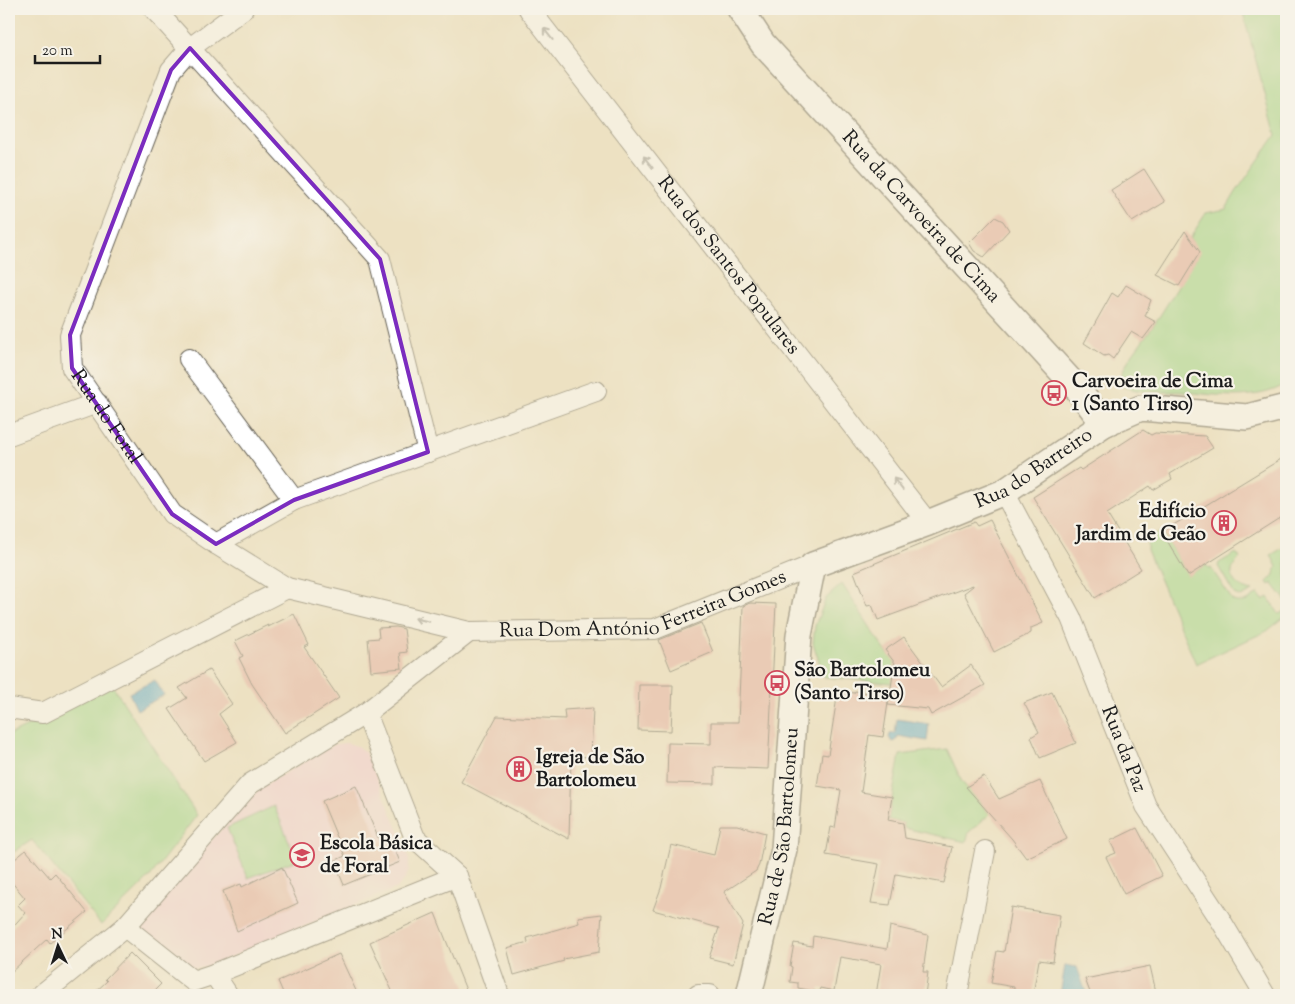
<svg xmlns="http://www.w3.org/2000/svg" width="1295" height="1004" viewBox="0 0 1295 1004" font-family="'Sorts Mill Goudy',serif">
	<rect width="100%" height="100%" fill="#f7f3e8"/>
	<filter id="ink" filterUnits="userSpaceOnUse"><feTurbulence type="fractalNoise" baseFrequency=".02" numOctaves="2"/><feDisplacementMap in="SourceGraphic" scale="10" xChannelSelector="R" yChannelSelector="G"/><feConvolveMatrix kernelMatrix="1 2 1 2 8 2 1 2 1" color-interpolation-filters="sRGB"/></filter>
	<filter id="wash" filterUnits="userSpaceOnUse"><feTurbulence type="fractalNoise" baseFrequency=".0096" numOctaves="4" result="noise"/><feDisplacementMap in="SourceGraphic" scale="20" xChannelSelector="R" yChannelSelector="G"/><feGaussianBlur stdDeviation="1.12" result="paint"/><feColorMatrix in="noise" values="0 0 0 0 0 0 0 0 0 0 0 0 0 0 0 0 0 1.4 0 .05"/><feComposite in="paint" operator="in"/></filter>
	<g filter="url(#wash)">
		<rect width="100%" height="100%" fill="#ede1c2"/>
		<polygon fill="#f5cfd9" points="347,743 357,746 365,752 370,762 407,851 409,860 409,870 405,879 397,888 207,967 194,968 184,965 145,934 139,920 143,913 261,787 335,744"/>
		<g fill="#9ed98d" stroke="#5d7a54">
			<path d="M1242,9H1286V384C1257,402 1217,395 1184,392C1174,391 1164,393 1153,392C1141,392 1128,388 1116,385L1129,359L1156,322L1199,253L1190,238L1206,213L1226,209L1236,192L1276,135Z"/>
			<path d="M1162,532L1188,575L1206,565L1209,569L1211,568L1233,601C1244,605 1250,600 1258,593L1263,600L1268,597L1279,614L1286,610V616L1267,631L1196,664L1147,550V544L1152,535Z"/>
			<polygon points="1286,546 1286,601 1272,583 1269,585 1267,582 1273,576 1277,567 1271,555"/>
			<path d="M1236,553L1240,558C1224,574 1233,587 1253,591L1241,597L1234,594L1218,566L1219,563Z"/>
			<polygon points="842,584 885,650 913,685 824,677 813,643 815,626 826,598"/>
			<polygon points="112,685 197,815 149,878 101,925 32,840 9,855 9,735"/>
			<polygon points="947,749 962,782 990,814 969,832 966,842 904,828 903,823 888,820 900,755"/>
			<polygon points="274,806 297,860 248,878 227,828"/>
		</g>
		<g fill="#50a5cc" stroke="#366074">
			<polygon points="155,680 164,695 137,710 129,693"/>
			<polygon points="897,719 929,724 927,741 898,736 896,741 893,742 889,738 890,734 895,733"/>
			<polygon points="1065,965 1077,967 1087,995 1060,995"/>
		</g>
		<g id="blocks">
			<g fill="#e7b0a5">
				<polygon points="1144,169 1165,202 1132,222 1111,190"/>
				<polygon points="995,217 1003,221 1009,230 984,257 974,251 969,243"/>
				<polygon points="1185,231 1200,252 1179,286 1157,275"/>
				<polygon points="1126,285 1151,300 1145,316 1156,322 1143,339 1131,332 1113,359 1108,355 1104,356 1084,343 1112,293 1118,297"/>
				<polygon points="1143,430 1151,435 1155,433 1205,436 1213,448 1170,474 1172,479 1153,490 1150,486 1107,514 1141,569 1095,598 1033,497 1079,468 1081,470"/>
				<polygon points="1286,456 1286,514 1188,576 1162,532"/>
				<polygon points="990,520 1043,623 1031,628 1031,633 994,652 964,593 973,586 973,585 878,620 872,605 867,606 854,572 974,522 977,526"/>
				<polygon points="750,603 776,604 768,769 715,767 715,784 667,783 668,743 711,744 711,722 738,722 743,606"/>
				<polygon points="294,614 309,645 304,647 339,698 285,733 252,684 239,658 243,656 235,641 268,625 268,627"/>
				<polygon points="701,623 713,652 671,670 659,640"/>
				<polygon points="396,627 404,629 407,652 400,653 402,668 371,671 368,639 379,638 378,628"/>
				<polygon points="904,637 941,687 971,665 985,685 931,715 928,709 888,705 895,663 885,650"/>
				<polygon points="209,670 232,704 219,714 237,742 204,761 169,709 187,698 179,688"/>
				<polygon points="639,685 673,685 671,731 638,730"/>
				<polygon points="838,691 854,693 855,691 889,696 883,737 869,735 861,792 892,797 888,820 903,823 905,838 952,847 944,883 896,874 890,905 871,903 879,864 826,855 831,827 835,828 841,790 817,786 822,754 828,755"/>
				<polygon points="1052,692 1076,743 1040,758 1031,737 1039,732 1024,703"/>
				<polygon points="593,708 591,757 571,756 569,839 461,782 497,716 565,719 564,710"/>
				<polygon points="984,776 999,799 1040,781 1067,839 1026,858 1012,839 966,787"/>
				<polygon points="356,786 380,842 390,838 400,862 344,885 334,861 345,856 322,801"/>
				<polygon points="720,825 737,825 765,833 759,865 756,871 724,892 743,924 733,964 709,958 719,928 653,910 661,888 671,845 714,855"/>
				<polygon points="1137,828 1162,876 1124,894 1106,857 1116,853 1110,841"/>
				<polygon points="26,850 50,878 55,873 87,912 50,943 47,939 9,974 9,931 25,913 18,905 25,898 9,879 9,864"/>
				<polygon points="282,867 298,903 237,931 223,891 241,884 242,887"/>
				<polygon points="1011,907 1060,915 1053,962 1039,960 1033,994 1014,991 1014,987 991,983 997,951 1004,952"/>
				<polygon points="435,913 468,995 394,995 370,942"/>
				<polygon points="602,914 599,952 563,959 564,961 514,975 507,948 528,942 527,938 579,923 578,917"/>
				<polygon points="890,926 928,935 923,972 928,972 925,995 876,995 881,964 840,957 834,991 820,988 819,992 798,988 798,983 790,982 792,967 790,966 794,943 812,946 813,936 887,949"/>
				<polygon points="130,953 161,984 150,995 92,995 107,981 105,979"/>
				<polygon points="339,954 358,995 284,995 278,981"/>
				<polygon points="1150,966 1156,992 1141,995 1091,995 1085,979"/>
			</g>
		</g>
	</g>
	<g filter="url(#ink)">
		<use href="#blocks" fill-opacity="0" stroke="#656156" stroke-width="1"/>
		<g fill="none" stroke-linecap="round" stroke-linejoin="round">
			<defs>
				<g id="minor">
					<polyline points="154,9 380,259 428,452"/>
					<path id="s1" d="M243,9L190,48L171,70L70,335L72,368L172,514L216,544L287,588L469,632L655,629L813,565"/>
					<path id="s2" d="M529,9L928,523"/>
					<polyline points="189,359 294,500"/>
					<polyline points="9,435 97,403"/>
					<path id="s3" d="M1004,492L1071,618L1146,806L1220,919L1265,995"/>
					<polyline points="216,544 294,500 596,391"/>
					<polyline points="9,708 43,713 287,588"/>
					<polyline points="366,713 415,838 457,876 499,995"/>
					<polyline points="125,927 193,981 214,974 228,995"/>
					<polyline points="214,974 457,876"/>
					<polyline points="41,995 125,927 250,784 366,713 469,632"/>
					<polyline points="698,995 710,995"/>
					<polyline points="957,995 985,851"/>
				</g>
				<g id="tertiary">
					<path id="s4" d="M740,9L763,44L1076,387L1104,424"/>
					<path id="s5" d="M749,995L784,849L799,635L813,565L928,523L1004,492L1104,424L1141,408L1247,417L1286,407"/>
				</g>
			</defs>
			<use href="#minor" stroke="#656156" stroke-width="22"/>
			<use href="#tertiary" stroke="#656156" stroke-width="28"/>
			<use href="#minor" stroke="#fff" stroke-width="20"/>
			<use href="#tertiary" stroke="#fff" stroke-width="25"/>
		</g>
		<defs><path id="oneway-shaft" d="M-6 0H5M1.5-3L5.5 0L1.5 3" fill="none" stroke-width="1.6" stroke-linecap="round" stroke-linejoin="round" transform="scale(1.25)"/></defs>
		<g stroke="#999">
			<use href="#oneway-shaft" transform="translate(548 34) rotate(-128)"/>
			<use href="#oneway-shaft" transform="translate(648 162) rotate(-128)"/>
			<use href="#oneway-shaft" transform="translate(898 484) rotate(-128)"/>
			<use href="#oneway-shaft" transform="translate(422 620) rotate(-166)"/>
		</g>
	</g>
	<path d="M0 0H1295V1004H0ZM190,48L380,259L428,452L294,500L216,544L172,514L72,368L70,335L171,70Z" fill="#ede1c2" fill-opacity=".55" fill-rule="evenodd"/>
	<path fill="none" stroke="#7b2cbf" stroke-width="4" stroke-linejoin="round" d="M190,48L380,259L428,452L294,500L216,544L172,514L72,368L70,335L171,70Z"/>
	<defs>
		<symbol id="bus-ring" viewBox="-11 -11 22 22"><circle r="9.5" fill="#f7f3e8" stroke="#d1495b" stroke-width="1.5"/><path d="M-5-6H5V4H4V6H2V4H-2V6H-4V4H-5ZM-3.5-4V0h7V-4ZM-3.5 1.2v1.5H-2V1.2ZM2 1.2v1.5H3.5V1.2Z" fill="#d1495b"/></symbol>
		<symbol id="building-ring" viewBox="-11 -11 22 22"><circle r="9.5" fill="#f7f3e8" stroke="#d1495b" stroke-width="1.5"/><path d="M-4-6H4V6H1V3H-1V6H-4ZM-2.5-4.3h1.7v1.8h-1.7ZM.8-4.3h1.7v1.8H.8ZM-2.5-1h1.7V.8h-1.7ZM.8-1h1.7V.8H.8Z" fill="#d1495b"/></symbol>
		<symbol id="school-ring" viewBox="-11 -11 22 22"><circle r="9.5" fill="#f7f3e8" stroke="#d1495b" stroke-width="1.5"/><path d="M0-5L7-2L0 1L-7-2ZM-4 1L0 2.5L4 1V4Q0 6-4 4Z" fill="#d1495b"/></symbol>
	</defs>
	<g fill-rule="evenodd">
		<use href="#bus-ring" x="1040" y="379" width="28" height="28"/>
		<use href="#building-ring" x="1210" y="509" width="28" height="28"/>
		<use href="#bus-ring" x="763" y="669" width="28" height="28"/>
		<use href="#building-ring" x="505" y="755" width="28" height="28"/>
		<use href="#school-ring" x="288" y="841" width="28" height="28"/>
	</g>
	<g text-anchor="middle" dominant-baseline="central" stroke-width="4.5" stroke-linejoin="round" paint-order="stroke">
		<g font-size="20" fill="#1c1c1c" stroke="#f7f3e8">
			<text stroke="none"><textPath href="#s4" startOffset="276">Rua da Carvoeira de Cima</textPath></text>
			<text stroke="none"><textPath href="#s2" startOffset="325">Rua dos Santos Populares</textPath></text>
			<text stroke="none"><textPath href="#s1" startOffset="471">Rua do Foral</textPath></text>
			<text stroke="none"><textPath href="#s5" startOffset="678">Rua do Barreiro</textPath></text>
			<text stroke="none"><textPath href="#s1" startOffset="1091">Rua Dom António Ferreira Gomes</textPath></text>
			<text stroke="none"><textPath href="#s3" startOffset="284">Rua da Paz</textPath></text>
			<text stroke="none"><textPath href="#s5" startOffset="172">Rua de São Bartolomeu</textPath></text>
		</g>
		<g font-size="20" font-weight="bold" fill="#1c1c1c" stroke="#f7f3e8" text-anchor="start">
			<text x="1072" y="382">Carvoeira de Cima<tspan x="1072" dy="23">1 (Santo Tirso)</tspan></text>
			<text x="1206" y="512" text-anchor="end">Edifício<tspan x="1206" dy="23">Jardim de Geão</tspan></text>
			<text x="794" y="671">São Bartolomeu<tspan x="794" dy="23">(Santo Tirso)</tspan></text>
			<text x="536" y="758">Igreja de São<tspan x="536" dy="23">Bartolomeu</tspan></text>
			<text x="320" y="844">Escola Básica<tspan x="320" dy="23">de Foral</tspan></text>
		</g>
	</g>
	<rect width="1295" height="1004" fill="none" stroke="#f7f3e8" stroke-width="30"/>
	<g transform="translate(58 946) rotate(356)" stroke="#f7f3e8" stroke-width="4" paint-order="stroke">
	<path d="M0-4L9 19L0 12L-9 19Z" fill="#1c1c1c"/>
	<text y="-8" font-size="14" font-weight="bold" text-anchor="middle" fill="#1c1c1c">N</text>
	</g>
	<path d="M35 55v8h65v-8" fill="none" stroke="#1c1c1c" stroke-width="2.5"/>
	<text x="42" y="55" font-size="15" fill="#1c1c1c" stroke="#f7f3e8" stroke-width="4" paint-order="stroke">20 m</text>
</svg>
